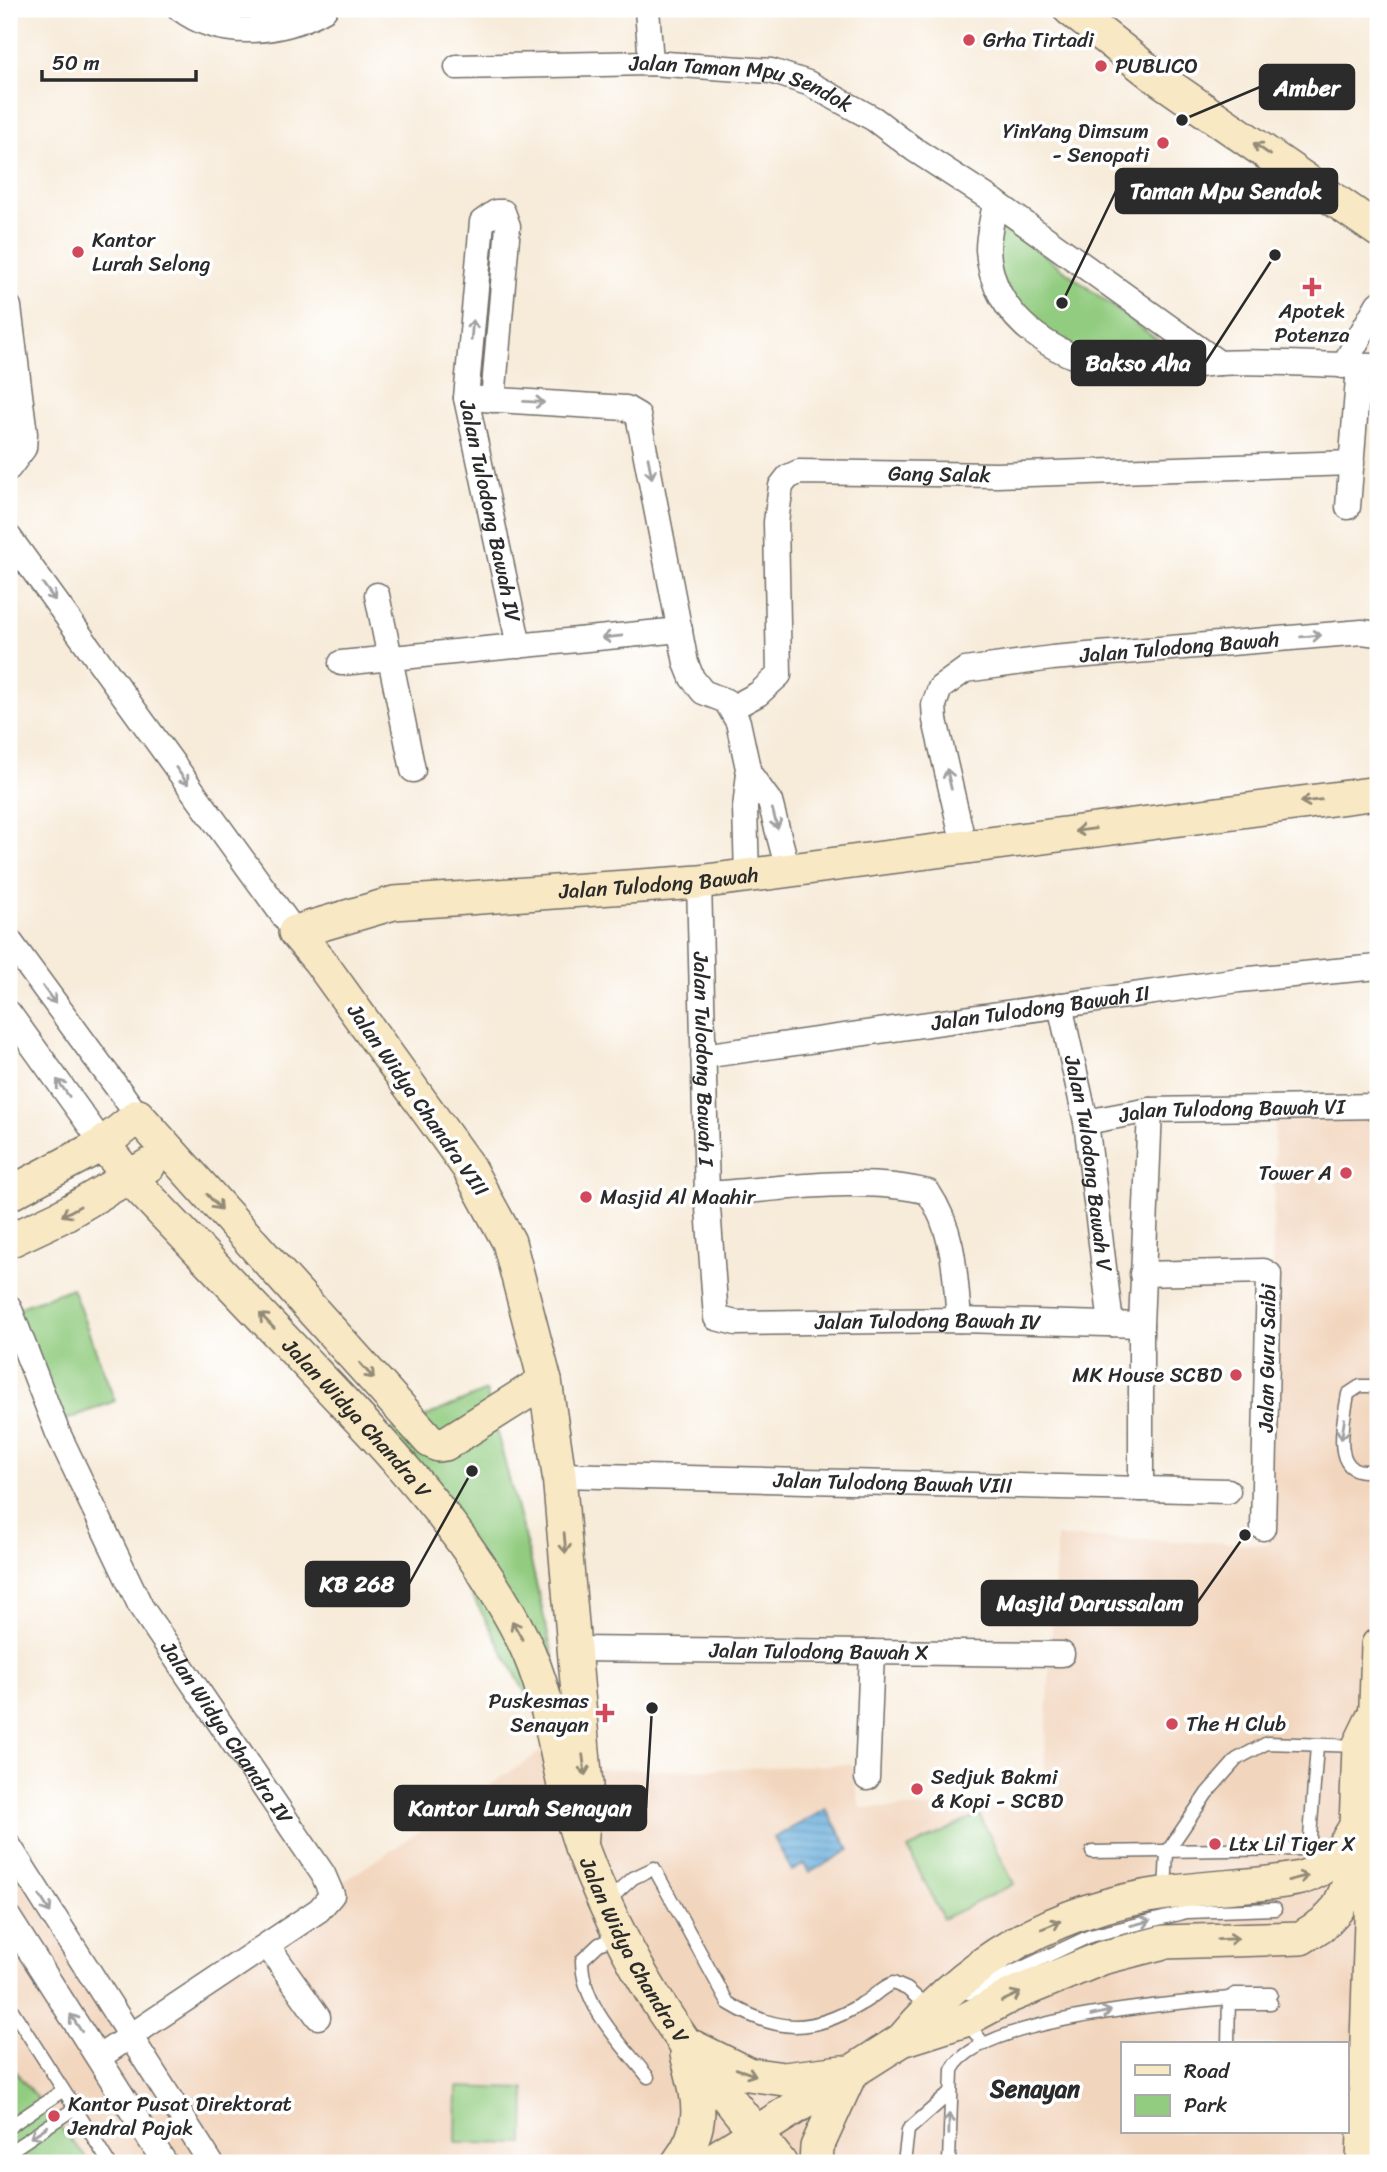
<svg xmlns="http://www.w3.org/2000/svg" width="1387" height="2172" viewBox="0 0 1387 2172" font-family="Sriracha,sans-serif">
	<defs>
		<pattern id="water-rules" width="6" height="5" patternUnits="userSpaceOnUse" patternTransform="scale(1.75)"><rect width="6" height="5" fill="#63abda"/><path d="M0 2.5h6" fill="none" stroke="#528bb1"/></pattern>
	</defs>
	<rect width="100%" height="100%" fill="#fff"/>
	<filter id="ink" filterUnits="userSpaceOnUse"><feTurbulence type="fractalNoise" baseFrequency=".0143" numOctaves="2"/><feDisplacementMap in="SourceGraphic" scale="14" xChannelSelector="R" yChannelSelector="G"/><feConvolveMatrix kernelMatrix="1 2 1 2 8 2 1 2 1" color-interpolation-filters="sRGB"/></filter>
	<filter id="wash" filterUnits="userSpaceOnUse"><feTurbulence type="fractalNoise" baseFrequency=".00686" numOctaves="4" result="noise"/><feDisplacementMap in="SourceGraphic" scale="28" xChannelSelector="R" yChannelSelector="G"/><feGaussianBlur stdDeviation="1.57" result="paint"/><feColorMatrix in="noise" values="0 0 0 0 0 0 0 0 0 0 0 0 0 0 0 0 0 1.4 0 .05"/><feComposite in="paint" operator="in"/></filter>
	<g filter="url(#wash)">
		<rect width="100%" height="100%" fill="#f7ebd9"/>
		<path fill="#f2d5bd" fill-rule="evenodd" d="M1378,1110V2163H9V1863L120,2028L568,1734L597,1769L689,1770L852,1764L860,1808L1042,1807L1057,1537L1268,1544L1275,1117ZM1123,2044H1347V2132H1123Z"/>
		<g fill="#92cc80" stroke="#5e7c56" stroke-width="2">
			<polygon points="999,221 1184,360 1128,364 1058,344 1031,327 1002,279 992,246"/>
			<polygon points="72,1288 115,1401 58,1423 15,1309"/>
			<polygon points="486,1391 531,1562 589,1809 384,1434"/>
			<polygon points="979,1814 1014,1884 943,1919 908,1849"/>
			<polygon points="9,2064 90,2163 9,2163"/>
			<polygon points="457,2087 525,2089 524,2144 456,2143"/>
		</g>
		<polygon fill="url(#water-rules)" stroke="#476b82" stroke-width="2" points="826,1809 850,1850 809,1873 804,1864 792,1871 774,1838"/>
	</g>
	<g filter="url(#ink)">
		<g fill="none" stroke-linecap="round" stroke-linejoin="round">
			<defs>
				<g id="lane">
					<path d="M1378,1386H1360L1348,1394C1344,1420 1327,1483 1378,1469"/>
					<polyline points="1375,1798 1378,1795"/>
					<polyline points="1092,1852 1299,1849 1307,1844 1310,1837 1317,1746"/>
					<polyline points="1165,1892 1167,1852 1207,1793 1237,1759 1267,1743 1359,1746"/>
					<path d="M606,1903L633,1878L654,1868L728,2003C777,2033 812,2034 861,2004C873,1998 880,1988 893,1983L907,1989L930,2009"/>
					<path d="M621,1935L599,1944L582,1960C582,2006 621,2043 648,2077"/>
					<polyline points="968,1993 1090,1936 1187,1912 1275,1909"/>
					<polyline points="1229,1998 1235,2003 1271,2003"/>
					<polyline points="9,2005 75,2108 9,2152"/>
					<polyline points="966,2022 984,2044"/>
					<polyline points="1228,2044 1229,1998"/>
					<polyline points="75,2108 109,2163"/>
					<polyline points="9,2127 62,2091"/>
					<polyline points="904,2163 908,2130 950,2093"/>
					<path d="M949,2163L952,2070C977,2019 1173,2003 1229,1998L1235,1994H1271"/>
				</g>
				<g id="street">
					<path d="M180,9C221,40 282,34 325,9"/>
					<polyline points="647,9 651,63"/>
					<path id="s1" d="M457,67L651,63L771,71L808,83L874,119L915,150L995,202L1219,363"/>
					<path d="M995,202C993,217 988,234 988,249C991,322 1064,364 1129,370C1160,372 1188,365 1219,363C1271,360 1326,366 1378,366"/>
					<polyline points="9,307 25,434 24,448 9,468"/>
					<polyline points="1343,366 1378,304"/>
					<polyline points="466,398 626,408 638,415 686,663 692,678 703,692 726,701 738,722 749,773 745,808 747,876"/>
					<path id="s2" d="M493,400L508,226L503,212H496L482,222L466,398L519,646"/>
					<polyline points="1348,507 1359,366"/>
					<polyline points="9,537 295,932"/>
					<polyline points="377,595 413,770"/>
					<polyline points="341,663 680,630"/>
					<path id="s3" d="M732,708L758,694L779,675L776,522L781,486L788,477L799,472L997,475L1352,463"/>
					<polyline points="749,773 770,802 788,870"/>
					<path id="s4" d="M964,845L935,720L934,705L940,688L965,670L1052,658L1362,632L1378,634"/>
					<path id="s5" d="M699,882L707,1194L716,1318L736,1323L959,1320L1141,1325"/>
					<polyline points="9,940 138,1116"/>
					<path id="s6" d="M1060,1005L1086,1122L1111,1324"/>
					<polyline points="9,1013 103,1144"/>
					<path id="s7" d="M703,1056L1239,980L1378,967"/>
					<path id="s8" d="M1086,1122L1150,1110L1378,1106"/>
					<path d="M707,1194C777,1190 861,1175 928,1192C955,1232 955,1274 959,1320"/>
					<polyline points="1142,1274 1264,1271 1269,1274 1263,1528"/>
					<path id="s9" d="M9,1307L57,1431L141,1607L323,1874L332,1895L319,1910L99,2057"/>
					<path id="s10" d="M559,1475L1228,1491"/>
					<polyline points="1141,1489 1141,1325 1150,1110"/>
					<path id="s11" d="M574,1649L1062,1654"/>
					<polyline points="867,1778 872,1652"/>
					<polyline points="9,1846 211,2163"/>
					<polyline points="9,1918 165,2163"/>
					<polyline points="267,1945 318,2017"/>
				</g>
				<g id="secondary">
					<polyline points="1070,9 1155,76 1378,230"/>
					<path id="s12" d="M103,1144L130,1178C191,1242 252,1306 313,1370C392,1453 472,1537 523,1640C556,1707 556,1780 582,1848C607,1914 642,1983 683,2040C714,2082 748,2122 780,2163"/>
					<polyline points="9,1194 103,1144 138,1116 430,1441 438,1445 445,1444 545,1381"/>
					<polyline points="9,1241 60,1217 149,1165"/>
					<polyline points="1375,1734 1378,1645"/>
					<path id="s13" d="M581,1847L586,1785L559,1475L545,1381L509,1242L468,1167L319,960L295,932L394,903L699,882L1378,793"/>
					<path d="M902,2040C971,1957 1060,1907 1168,1893C1212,1886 1257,1887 1301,1878C1328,1869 1339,1855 1353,1831"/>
					<polyline points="693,2047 748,2074 784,2079 842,2072"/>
					<path d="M678,2163C708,2124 698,2097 687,2054"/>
					<polyline points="708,2163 902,2040 965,2020 1010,1996 1102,1958 1164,1942 1301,1938 1323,1924 1338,1908 1348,1886 1356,1827 1359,1746 1375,1713"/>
					<polyline points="816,2163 817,2147 851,2072"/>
					<polyline points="1363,2163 1374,1830"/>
				</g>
			</defs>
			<use href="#lane" stroke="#726e68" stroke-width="15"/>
			<use href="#street" stroke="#726e68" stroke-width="27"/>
			<use href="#secondary" stroke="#726e68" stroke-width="36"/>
			<use href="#lane" stroke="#fff" stroke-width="12"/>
			<use href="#street" stroke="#fff" stroke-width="24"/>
			<use href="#secondary" stroke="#f8e8c3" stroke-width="33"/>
		</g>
		<defs><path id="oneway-shaft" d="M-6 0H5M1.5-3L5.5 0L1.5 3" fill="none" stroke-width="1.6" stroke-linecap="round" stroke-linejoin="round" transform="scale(1.75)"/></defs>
		<g stroke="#928a77">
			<use href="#oneway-shaft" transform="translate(1262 149) rotate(-145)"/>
			<use href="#oneway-shaft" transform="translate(1311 801) rotate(173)"/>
			<use href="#oneway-shaft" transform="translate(1085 830) rotate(173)"/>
			<use href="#oneway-shaft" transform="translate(214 1202) rotate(48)"/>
			<use href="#oneway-shaft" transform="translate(71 1211) rotate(151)"/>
			<use href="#oneway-shaft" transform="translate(267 1321) rotate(-134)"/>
			<use href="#oneway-shaft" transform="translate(367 1371) rotate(48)"/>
			<use href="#oneway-shaft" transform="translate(565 1543) rotate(85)"/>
			<use href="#oneway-shaft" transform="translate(517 1630) rotate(-119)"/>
			<use href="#oneway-shaft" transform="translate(584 1765) rotate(83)"/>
			<use href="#oneway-shaft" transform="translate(1298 1878) rotate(-14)"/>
			<use href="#oneway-shaft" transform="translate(1051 1925) rotate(-22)"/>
			<use href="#oneway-shaft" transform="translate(1228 1939) rotate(-3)"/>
			<use href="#oneway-shaft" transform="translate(1011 1997) rotate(-25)"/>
			<use href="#oneway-shaft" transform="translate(746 2072) rotate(19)"/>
		</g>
		<g stroke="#a0a0a0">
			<use href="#oneway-shaft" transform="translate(472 330) rotate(-85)"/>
			<use href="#oneway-shaft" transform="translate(534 402) rotate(3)"/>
			<use href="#oneway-shaft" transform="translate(650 468) rotate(79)"/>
			<use href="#oneway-shaft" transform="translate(49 592) rotate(54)"/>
			<use href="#oneway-shaft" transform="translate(1311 636) rotate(-5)"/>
			<use href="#oneway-shaft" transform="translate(612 637) rotate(174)"/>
			<use href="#oneway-shaft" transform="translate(182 776) rotate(54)"/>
			<use href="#oneway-shaft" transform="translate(949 779) rotate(-103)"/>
			<use href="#oneway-shaft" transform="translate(775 819) rotate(75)"/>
			<use href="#oneway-shaft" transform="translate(49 995) rotate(54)"/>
			<use href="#oneway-shaft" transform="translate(63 1088) rotate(-126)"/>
			<use href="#oneway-shaft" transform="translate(1343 1429) rotate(99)"/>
			<use href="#oneway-shaft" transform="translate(45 1904) rotate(58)"/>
			<use href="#oneway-shaft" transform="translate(1141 1923) rotate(-14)"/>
			<use href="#oneway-shaft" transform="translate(1101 2013) rotate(-13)"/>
			<use href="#oneway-shaft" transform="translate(76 2023) rotate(-123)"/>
			<use href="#oneway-shaft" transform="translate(949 2124) rotate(-89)"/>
			<use href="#oneway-shaft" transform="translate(39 2132) rotate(147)"/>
		</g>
	</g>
	<g fill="#d1495b" stroke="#fff" stroke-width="2.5">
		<circle cx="969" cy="40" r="7"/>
		<circle cx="1101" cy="66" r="7"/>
		<circle cx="1163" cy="143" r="7"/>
		<circle cx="78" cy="252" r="7"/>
		<path d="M1308.5 276.5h7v7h7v7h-7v7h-7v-7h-7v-7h7z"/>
		<circle cx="1346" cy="1173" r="7"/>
		<circle cx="586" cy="1197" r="7"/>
		<circle cx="1236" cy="1375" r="7"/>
		<path d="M601.5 1702.5h7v7h7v7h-7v7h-7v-7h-7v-7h7z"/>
		<circle cx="1172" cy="1724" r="7"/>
		<circle cx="917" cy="1789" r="7"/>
		<circle cx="1215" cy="1844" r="7"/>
		<circle cx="54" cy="2116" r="7"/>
	</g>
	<g text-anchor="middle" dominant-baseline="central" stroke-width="7" stroke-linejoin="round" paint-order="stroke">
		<g font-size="21" fill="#2b2b2b" stroke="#fff" text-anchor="start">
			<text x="983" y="40">Grha Tirtadi</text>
			<text x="1115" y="66">PUBLICO</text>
			<text x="1149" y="131" text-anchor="end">YinYang Dimsum<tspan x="1149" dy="24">- Senopati</tspan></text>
			<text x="92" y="240">Kantor<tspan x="92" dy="24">Lurah Selong</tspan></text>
			<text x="1312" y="311" text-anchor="middle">Apotek<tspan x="1312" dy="24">Potenza</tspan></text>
			<text x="1332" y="1173" text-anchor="end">Tower A</text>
			<text x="600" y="1197">Masjid Al Maahir</text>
			<text x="1222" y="1375" text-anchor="end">MK House SCBD</text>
			<text x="589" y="1701" text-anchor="end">Puskesmas<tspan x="589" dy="24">Senayan</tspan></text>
			<text x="1186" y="1724">The H Club</text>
			<text x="931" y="1777">Sedjuk Bakmi<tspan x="931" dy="24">&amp; Kopi - SCBD</tspan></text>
			<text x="1229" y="1844">Ltx Lil Tiger X</text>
			<text x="68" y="2104">Kantor Pusat Direktorat<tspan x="68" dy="24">Jendral Pajak</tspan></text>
		</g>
		<g font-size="21" fill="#2b2b2b" stroke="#fff">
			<text stroke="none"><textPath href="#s1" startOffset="287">Jalan Taman Mpu Sendok</textPath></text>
			<text stroke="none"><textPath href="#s3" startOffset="411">Gang Salak</textPath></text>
			<text stroke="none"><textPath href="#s2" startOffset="506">Jalan Tulodong Bawah IV</textPath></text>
			<text stroke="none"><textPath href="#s4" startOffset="408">Jalan Tulodong Bawah</textPath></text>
			<text stroke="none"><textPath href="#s13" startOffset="1358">Jalan Tulodong Bawah</textPath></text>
			<text stroke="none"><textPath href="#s7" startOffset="341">Jalan Tulodong Bawah II</textPath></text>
			<text stroke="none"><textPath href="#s5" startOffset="177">Jalan Tulodong Bawah I</textPath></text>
			<text transform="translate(418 1100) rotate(55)">Jalan Widya Chandra VIII</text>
			<text stroke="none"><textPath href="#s8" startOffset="147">Jalan Tulodong Bawah VI</textPath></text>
			<text stroke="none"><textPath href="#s6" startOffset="161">Jalan Tulodong Bawah V</textPath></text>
			<text stroke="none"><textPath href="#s5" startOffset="649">Jalan Tulodong Bawah IV</textPath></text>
			<text transform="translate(1267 1358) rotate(-89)">Jalan Guru Saibi</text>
			<text stroke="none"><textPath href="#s12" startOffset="374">Jalan Widya Chandra V</textPath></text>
			<text stroke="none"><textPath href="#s10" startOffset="334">Jalan Tulodong Bawah VIII</textPath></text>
			<text stroke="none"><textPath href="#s11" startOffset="245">Jalan Tulodong Bawah X</textPath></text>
			<text stroke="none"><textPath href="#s9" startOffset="480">Jalan Widya Chandra IV</textPath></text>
			<text stroke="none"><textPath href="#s12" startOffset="984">Jalan Widya Chandra V</textPath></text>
		</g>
		<g font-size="24" font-weight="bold" fill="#2b2b2b" stroke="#fff">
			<text x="1035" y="2089">Senayan</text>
		</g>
	</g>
	<path fill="none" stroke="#2b2b2b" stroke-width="2.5" d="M1182 120L1260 87M1062 303L1116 191M1275 255L1205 363M472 1471L409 1584M1245 1535L1197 1603M652 1708L646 1808"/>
	<g fill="#2b2b2b" stroke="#fff" stroke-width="2.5">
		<circle cx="1182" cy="120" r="7"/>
		<circle cx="1062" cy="303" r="7"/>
		<circle cx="1275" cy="255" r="7"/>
		<circle cx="472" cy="1471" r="7"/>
		<circle cx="1245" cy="1535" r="7"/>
		<circle cx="652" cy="1708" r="7"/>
	</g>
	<g fill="#2b2b2b" stroke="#2b2b2b" stroke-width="2.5">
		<rect x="1260" y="65" width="94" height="44" rx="7"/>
		<rect x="1116" y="169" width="221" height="44" rx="7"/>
		<rect x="1072" y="341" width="133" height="44" rx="7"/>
		<rect x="306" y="1562" width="103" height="44" rx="7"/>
		<rect x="982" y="1581" width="215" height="44" rx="7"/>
		<rect x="395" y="1786" width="251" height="44" rx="7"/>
	</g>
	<g font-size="23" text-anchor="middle" font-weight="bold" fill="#fff">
		<text x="1307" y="96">Amber</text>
		<text x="1226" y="199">Taman Mpu Sendok</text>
		<text x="1138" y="371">Bakso Aha</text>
		<text x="357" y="1592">KB 268</text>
		<text x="1090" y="1611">Masjid Darussalam</text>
		<text x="520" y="1816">Kantor Lurah Senayan</text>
	</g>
	<rect width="1387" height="2172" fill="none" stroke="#fff" stroke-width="35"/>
	<rect x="1121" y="2042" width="228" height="91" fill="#ffffff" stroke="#aaaaaa" stroke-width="2"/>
	<rect x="1135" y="2065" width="35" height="10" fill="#f8e8c3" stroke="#aaaaaa" stroke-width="2"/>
	<text x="1184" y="2078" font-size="21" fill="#2b2b2b">Road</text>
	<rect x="1135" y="2095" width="35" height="21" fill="#92cc80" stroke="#aaaaaa" stroke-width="2"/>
	<text x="1184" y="2112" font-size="21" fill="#2b2b2b">Park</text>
	<path d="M42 70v10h154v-10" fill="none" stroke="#2b2b2b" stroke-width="3.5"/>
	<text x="52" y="70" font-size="21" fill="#2b2b2b" stroke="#ffffff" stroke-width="5" paint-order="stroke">50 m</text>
</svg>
